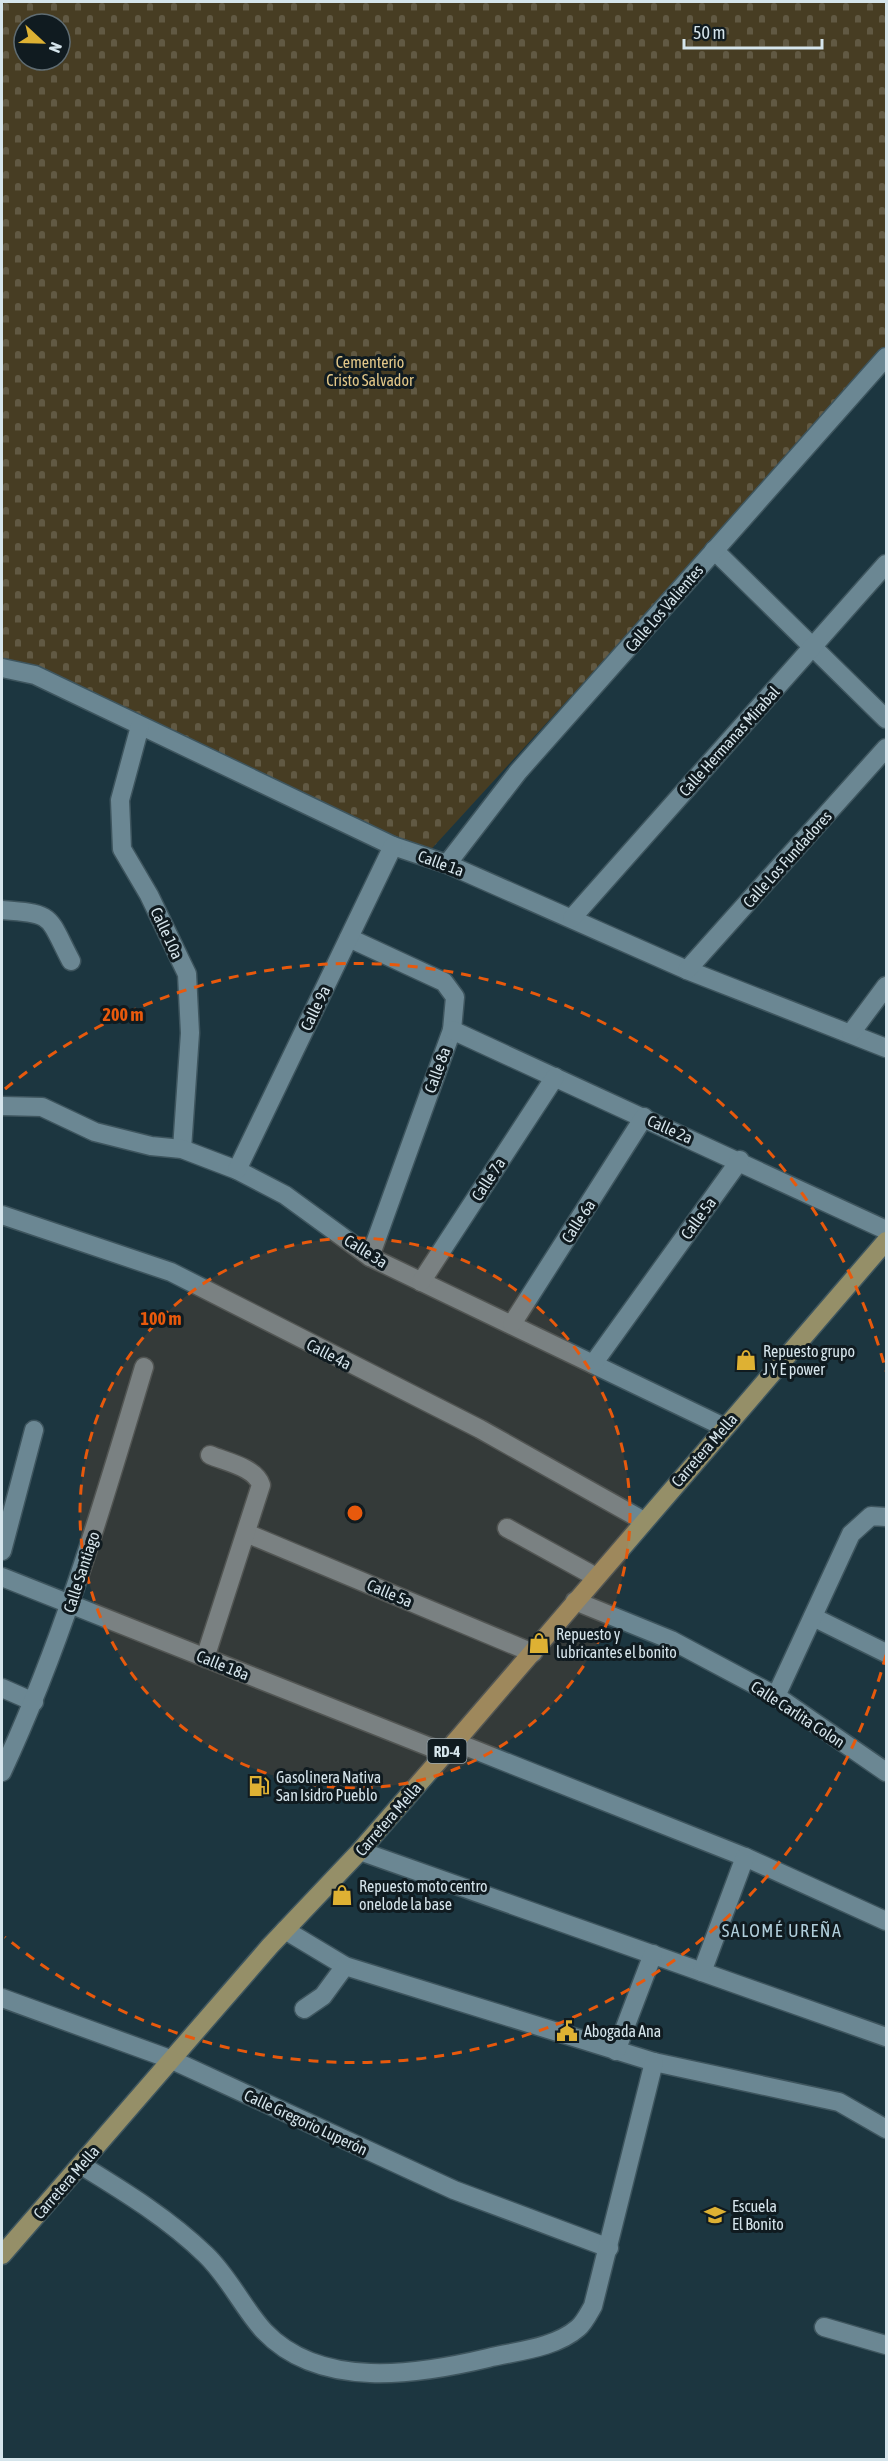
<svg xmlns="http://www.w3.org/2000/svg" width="888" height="2461" viewBox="0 0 888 2461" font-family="'Asap Condensed',sans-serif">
	<defs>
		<pattern id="cemetery-stones" width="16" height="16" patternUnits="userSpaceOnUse" patternTransform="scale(1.5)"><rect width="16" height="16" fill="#473d23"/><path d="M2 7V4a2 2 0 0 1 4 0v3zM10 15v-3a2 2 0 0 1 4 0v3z" fill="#615943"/></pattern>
	</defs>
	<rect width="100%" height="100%" fill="#1c3640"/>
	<path fill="url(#cemetery-stones)" fill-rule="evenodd" d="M2,2H886V352L425,856L2,660ZM24,24H60V60H24Z"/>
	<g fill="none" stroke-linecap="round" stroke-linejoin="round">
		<defs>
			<g id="minor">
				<polyline points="714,550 886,719"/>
				<polyline points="2,668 35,675 393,846 447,864 687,970 886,1048"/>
				<polyline points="140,726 120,800 122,849 149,895 187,974 190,1033 182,1149"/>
				<polyline points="447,864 518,772 886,357"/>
				<path d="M2,910C55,914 47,915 71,961"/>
				<polyline points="572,918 886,564"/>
				<polyline points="349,938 444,982 455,997 452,1030 370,1257"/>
				<polyline points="687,970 886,748"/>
				<polyline points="452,1030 886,1230"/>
				<polyline points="851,1033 886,986"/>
				<polyline points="2,1106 42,1107 95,1132 151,1146 182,1149 237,1170 285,1195 370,1257 724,1427"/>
				<polyline points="237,1170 393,846"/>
				<polyline points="2,1215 171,1272 480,1429 644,1521"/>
				<polyline points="421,1282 555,1077"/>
				<polyline points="512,1324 644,1117"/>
				<polyline points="593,1364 740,1160"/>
				<polyline points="507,1528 596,1577"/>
				<polyline points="246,1533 533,1653"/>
				<polyline points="2,1551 34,1430"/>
				<polyline points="2,1577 445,1753"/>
				<polyline points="575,1601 671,1640 776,1696 886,1772"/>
				<polyline points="813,1617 886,1653"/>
				<path d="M205,1658L261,1485C255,1467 226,1462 210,1455"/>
				<polyline points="2,1688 34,1702"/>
				<polyline points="776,1696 851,1534 871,1516 886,1517"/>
				<polyline points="455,1742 745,1857 886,1921"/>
				<path d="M2,1772C64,1639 102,1506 144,1367"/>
				<polyline points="360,1851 886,2037"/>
				<polyline points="285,1930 345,1966 654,2062 839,2102 886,2129"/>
				<polyline points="702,1972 745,1857"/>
				<polyline points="2,1998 170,2059 454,2190 609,2248"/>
				<polyline points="304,2009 323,1996 345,1966"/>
				<polyline points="616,2051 653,1954"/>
				<path d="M81,2165C125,2192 169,2219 206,2255C229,2277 243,2308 264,2331C320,2390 417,2375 488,2358C517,2351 555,2348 578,2328C584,2323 589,2313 593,2306L654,2062"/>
				<polyline points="824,2327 886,2345"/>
			</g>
			<polyline id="major" points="2,2255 270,1946 360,1851 462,1734 886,1241"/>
		</defs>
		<use href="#minor" stroke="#3e555e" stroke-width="21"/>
		<use href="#major" stroke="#3e555e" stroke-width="21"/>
		<use href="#minor" stroke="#6b8793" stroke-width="18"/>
		<use href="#major" stroke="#958f68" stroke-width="18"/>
	</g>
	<circle cx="355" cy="1513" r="275" fill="#e8590c" fill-opacity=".12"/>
	<g fill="none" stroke="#e8590c" stroke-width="3" stroke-dasharray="10 8">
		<circle cx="355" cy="1513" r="275"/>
		<path d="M886 1655A550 550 0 0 1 5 1937M5 1089A550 550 0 0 1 886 1371"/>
	</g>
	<defs>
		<symbol id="shop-bare" viewBox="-9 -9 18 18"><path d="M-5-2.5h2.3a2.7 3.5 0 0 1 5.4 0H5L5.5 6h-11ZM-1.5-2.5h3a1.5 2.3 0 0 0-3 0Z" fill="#deb133" stroke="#101b20" stroke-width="2.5" paint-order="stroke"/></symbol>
		<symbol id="fuel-bare" viewBox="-9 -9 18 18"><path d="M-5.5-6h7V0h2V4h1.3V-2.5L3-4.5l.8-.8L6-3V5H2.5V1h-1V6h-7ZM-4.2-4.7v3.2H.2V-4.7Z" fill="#deb133" stroke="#101b20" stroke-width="2.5" paint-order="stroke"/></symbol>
		<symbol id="civic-bare" viewBox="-9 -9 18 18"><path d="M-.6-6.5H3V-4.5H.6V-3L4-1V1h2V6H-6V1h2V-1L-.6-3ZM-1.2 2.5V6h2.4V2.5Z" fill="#deb133" stroke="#101b20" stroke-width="2.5" paint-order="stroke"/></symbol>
		<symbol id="school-bare" viewBox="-9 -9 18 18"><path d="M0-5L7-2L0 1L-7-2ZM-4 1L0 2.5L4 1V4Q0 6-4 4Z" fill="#deb133" stroke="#101b20" stroke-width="2.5" paint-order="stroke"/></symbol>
	</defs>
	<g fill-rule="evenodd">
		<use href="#shop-bare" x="731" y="1345" width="30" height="30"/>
		<use href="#shop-bare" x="524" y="1628" width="30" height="30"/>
		<use href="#fuel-bare" x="244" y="1771" width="30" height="30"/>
		<use href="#shop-bare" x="327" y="1880" width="30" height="30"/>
		<use href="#civic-bare" x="552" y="2016" width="30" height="30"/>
		<use href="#school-bare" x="700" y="2200" width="30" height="30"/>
	</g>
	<g text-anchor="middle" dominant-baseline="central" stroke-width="6" stroke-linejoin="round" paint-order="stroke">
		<rect fill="#101b20" stroke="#9ba8af" stroke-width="1.5" x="427.5" y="1739" width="39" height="24" rx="4.5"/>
		<g font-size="15" font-weight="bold" fill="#d6e5ec">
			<text x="447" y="1751">RD-4</text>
		</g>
		<g font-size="16" fill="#e2c788" stroke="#101b20">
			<text x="370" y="362">Cementerio<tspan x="370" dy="18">Cristo Salvador</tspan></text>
		</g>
		<g font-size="16" fill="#d6e5ec" stroke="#101b20">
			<text transform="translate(664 608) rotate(-49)">Calle Los Valientes</text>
			<text transform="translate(729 741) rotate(-48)">Calle Hermanas Mirabal</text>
			<text transform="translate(787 859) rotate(-48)">Calle Los Fundadores</text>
			<text transform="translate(441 863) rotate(20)">Calle 1a</text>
			<text transform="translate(167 933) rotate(65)">Calle 10a</text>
			<text transform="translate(315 1008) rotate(-64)">Calle 9a</text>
			<text transform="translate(437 1070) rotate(-70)">Calle 8a</text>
			<text transform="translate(670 1129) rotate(24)">Calle 2a</text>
			<text transform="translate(488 1179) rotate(-57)">Calle 7a</text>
			<text transform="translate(698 1218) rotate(-54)">Calle 5a</text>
			<text transform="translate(578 1221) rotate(-57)">Calle 6a</text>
			<text transform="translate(366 1251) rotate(32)">Calle 3a</text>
			<text transform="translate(329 1354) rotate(27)">Calle 4a</text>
			<text transform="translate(704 1450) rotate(-49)">Carretera Mella</text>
			<text transform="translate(81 1572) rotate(-72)">Calle Santiago</text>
			<text transform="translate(390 1593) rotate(23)">Calle 5a</text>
			<text transform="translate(223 1665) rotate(22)">Calle 18a</text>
			<text transform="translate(798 1714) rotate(33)">Calle Carlita Colon</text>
			<text transform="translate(388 1819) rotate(-49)">Carretera Mella</text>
			<text transform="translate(306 2122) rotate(25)">Calle Gregorio Luperón</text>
			<text transform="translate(66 2182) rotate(-49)">Carretera Mella</text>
		</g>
		<g font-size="16" fill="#d6e5ec" stroke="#101b20" text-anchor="start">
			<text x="763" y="1351">Repuesto grupo<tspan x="763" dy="18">J Y E power</tspan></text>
			<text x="556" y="1634">Repuesto y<tspan x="556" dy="18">lubricantes el bonito</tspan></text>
			<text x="276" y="1777">Gasolinera Nativa<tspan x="276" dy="18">San Isidro Pueblo</tspan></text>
			<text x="359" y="1886">Repuesto moto centro<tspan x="359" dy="18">onelode la base</tspan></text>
			<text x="584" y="2031">Abogada Ana</text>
			<text x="732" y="2206">Escuela<tspan x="732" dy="18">El Bonito</tspan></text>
		</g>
		<g font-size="18" letter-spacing="1.5" fill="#b0cedb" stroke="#101b20">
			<text x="782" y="1930">SALOMÉ UREÑA</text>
		</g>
	</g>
	<circle cx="355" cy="1513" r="9" fill="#e8590c" stroke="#101b20" stroke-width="3"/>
	<g font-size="18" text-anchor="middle" font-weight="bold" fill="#e8590c" stroke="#101b20" stroke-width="6" stroke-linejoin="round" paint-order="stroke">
		<text x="123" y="1021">200 m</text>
		<text x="161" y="1325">100 m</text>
	</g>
	<rect width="888" height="2461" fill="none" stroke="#d6e5ec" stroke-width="6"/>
	<g transform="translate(42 42) rotate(112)"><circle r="28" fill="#101b20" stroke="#5f6c72" stroke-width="1.5"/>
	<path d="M0-4.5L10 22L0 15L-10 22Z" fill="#deb133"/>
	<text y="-9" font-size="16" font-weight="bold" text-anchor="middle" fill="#d6e5ec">N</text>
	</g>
	<path d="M684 39v9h138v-9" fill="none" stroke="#d6e5ec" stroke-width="3"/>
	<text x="693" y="39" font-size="18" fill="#d6e5ec" stroke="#101b20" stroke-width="4.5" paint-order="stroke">50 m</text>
</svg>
